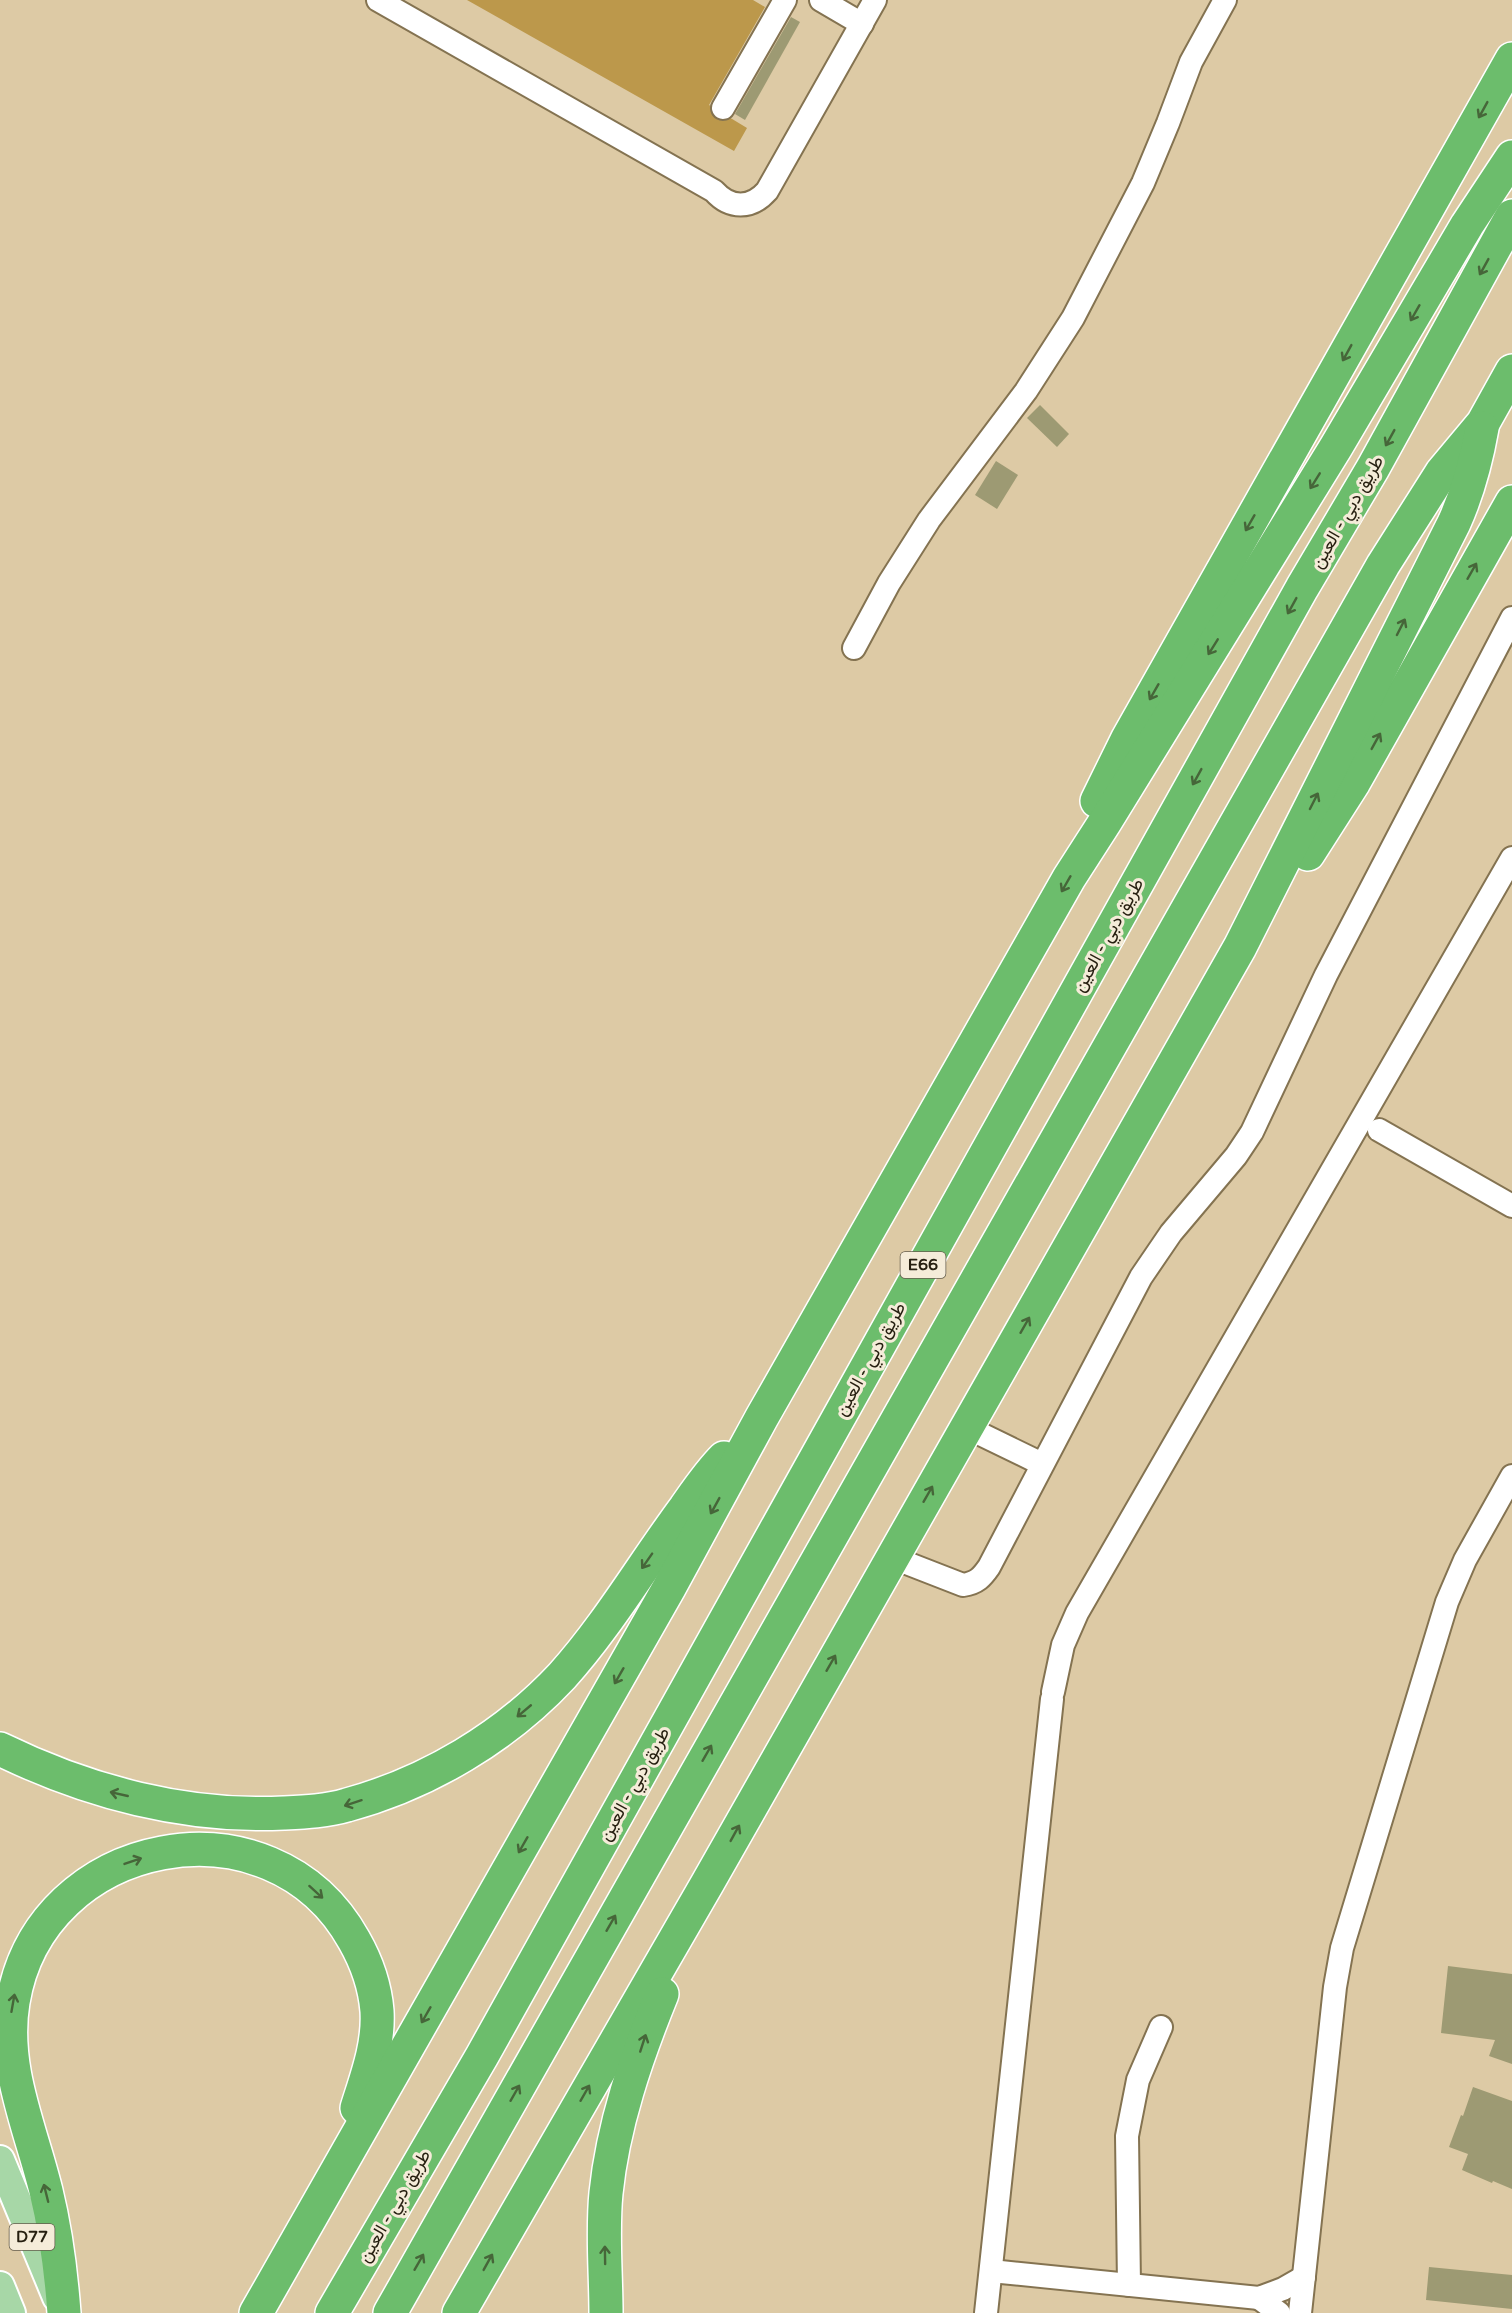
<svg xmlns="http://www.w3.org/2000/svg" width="1512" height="2313" viewBox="0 0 1512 2313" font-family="'Varela Round',Vazirmatn,sans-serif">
	<rect width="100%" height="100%" fill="#ddcaa5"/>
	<polygon fill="#bc984b" points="467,0 753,0 765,7 709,105 747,128 734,151"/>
	<g fill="#9d9a73">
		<polygon points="791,17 800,22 745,120 735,114"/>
		<polygon points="1040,405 1069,434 1057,447 1027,418"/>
		<polygon points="996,461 1018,475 997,509 975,495"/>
		<polygon points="1448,1966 1512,1974 1512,2064 1489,2056 1495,2040 1441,2033"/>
		<polygon points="1473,2087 1512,2101 1512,2189 1493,2181 1492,2183 1462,2170 1468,2154 1449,2147 1461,2115 1463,2116"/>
		<polygon points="1429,2267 1512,2275 1512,2309 1426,2300"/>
	</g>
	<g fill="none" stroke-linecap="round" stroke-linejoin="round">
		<defs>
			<g id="minor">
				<path d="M378,0L714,191C730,209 751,209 767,191L875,0"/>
				<polyline points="821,0 862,24"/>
				<polyline points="723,108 785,0"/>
				<polyline points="854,648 889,583 929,520 1026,391 1073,318 1143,183 1168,123 1191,62 1225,0"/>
				<polyline points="1379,1130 1512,1206"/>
				<polyline points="966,1427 1042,1464"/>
				<path d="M891,1557L963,1585C977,1583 982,1577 989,1567L1141,1277L1171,1233L1236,1156L1252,1132L1326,975L1512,618"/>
				<polyline points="1053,1692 1063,1645 1077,1613 1512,858"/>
				<polyline points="991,2271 1259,2298 1283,2289 1304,2277"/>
				<polyline points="1129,2285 1127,2136 1138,2080 1161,2027"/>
				<polyline points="1259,2298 1279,2313"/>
				<polyline points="986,2313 1052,1699"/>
				<polyline points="1300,2313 1335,1987 1342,1948 1447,1602 1465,1560 1512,1476"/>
			</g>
			<g id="major">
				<polyline points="0,2160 57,2297"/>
				<polyline points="0,2286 11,2313"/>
			</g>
			<g id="highway">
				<polyline points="1097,801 1128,738 1512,59"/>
				<polyline points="1308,854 1354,782 1512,502"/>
				<path d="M0,1749C88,1792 186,1818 284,1813C305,1812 327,1811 347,1805C428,1783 505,1737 562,1676C608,1625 644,1563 685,1508C697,1491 709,1473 724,1458"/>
				<path d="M64,2313C61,2272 56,2232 46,2191C31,2129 2,2068 13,2002C40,1836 271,1791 354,1940C366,1961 375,1986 377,2011C379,2045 367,2076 357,2108"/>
				<polyline points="256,2313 669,1588 762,1417 1069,878 1105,822 1336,447 1467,225 1512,157"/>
				<polyline points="332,2313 482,2056 1302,588 1373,468 1512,216"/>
				<polyline points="390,2313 1383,565 1442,472 1483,423 1512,371"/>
				<path d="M459,2313L707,1884L1240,947L1454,523C1468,492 1476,462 1482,428"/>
				<path d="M606,2313C606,2274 602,2232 606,2193C613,2125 636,2058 662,1994"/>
			</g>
		</defs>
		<use href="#minor" stroke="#847351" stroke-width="26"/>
		<use href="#major" stroke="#fff" stroke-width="32"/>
		<use href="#highway" stroke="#fff" stroke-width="36"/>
		<use href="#minor" stroke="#fff" stroke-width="22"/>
		<use href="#major" stroke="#a7d7a7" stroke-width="28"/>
		<use href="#highway" stroke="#6cbd6c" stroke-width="33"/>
	</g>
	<defs><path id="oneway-shaft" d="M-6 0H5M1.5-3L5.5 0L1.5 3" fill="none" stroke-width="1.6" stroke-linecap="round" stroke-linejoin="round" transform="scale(1.5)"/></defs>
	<g stroke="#466639">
		<use href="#oneway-shaft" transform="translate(1483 110) rotate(119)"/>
		<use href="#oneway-shaft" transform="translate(1484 267) rotate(119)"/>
		<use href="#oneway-shaft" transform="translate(1415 313) rotate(120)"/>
		<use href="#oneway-shaft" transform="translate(1347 353) rotate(119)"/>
		<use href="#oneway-shaft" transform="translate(1390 438) rotate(119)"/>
		<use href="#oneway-shaft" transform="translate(1315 481) rotate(122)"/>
		<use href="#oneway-shaft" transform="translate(1250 523) rotate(120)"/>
		<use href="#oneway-shaft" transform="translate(1472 571) rotate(-60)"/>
		<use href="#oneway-shaft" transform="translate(1292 606) rotate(119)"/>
		<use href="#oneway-shaft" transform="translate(1401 627) rotate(-63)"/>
		<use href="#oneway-shaft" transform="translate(1213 647) rotate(122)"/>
		<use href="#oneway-shaft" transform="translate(1154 692) rotate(120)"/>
		<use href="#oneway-shaft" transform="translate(1376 741) rotate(-61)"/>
		<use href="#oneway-shaft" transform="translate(1197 777) rotate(119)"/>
		<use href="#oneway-shaft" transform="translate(1314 801) rotate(-63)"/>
		<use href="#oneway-shaft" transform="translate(1066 884) rotate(120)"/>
		<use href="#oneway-shaft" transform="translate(1025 1325) rotate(-60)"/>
		<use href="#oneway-shaft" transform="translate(928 1494) rotate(-60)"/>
		<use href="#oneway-shaft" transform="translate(715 1506) rotate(119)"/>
		<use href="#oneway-shaft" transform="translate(647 1561) rotate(125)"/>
		<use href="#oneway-shaft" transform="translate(831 1663) rotate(-60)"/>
		<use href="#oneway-shaft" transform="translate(619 1676) rotate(120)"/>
		<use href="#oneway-shaft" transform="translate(524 1711) rotate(140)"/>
		<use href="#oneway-shaft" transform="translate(707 1753) rotate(-60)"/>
		<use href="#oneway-shaft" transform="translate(119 1794) rotate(-167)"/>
		<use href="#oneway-shaft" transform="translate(353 1803) rotate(162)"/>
		<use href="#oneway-shaft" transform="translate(735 1833) rotate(-61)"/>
		<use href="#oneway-shaft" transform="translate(523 1845) rotate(120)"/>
		<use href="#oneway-shaft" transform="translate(133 1861) rotate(-19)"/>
		<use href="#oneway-shaft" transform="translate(316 1892) rotate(42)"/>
		<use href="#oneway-shaft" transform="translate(611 1923) rotate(-60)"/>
		<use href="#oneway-shaft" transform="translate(13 2003) rotate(-80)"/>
		<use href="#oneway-shaft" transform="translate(426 2015) rotate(120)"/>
		<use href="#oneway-shaft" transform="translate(643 2043) rotate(-72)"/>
		<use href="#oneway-shaft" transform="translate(515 2093) rotate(-60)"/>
		<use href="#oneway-shaft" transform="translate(585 2093) rotate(-60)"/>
		<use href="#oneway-shaft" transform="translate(46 2193) rotate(-104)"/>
		<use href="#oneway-shaft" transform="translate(605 2255) rotate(-91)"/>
		<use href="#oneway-shaft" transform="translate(419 2262) rotate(-60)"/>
		<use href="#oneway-shaft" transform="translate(488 2262) rotate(-61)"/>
	</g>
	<g text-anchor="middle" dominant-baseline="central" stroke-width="6" stroke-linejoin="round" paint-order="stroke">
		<g fill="#f5ecd9" stroke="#645c4c" stroke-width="1.5">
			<rect x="900.5" y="1252" width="45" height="26" rx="4.5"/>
			<rect x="9.5" y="2224" width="45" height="26" rx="4.5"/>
		</g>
		<g font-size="16" font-weight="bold" fill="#261f10">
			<text x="923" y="1265">E66</text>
			<text x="32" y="2237">D77</text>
		</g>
		<g font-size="18" fill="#261f10" stroke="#f5ecd9">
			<text transform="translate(1347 512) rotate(-60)">طريق دبي - العين</text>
			<text transform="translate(1108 935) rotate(-61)">طريق دبي - العين</text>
			<text transform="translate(870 1359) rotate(-61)">طريق دبي - العين</text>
			<text transform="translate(634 1784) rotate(-61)">طريق دبي - العين</text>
			<text transform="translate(394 2206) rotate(-60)">طريق دبي - العين</text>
		</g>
	</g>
</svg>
